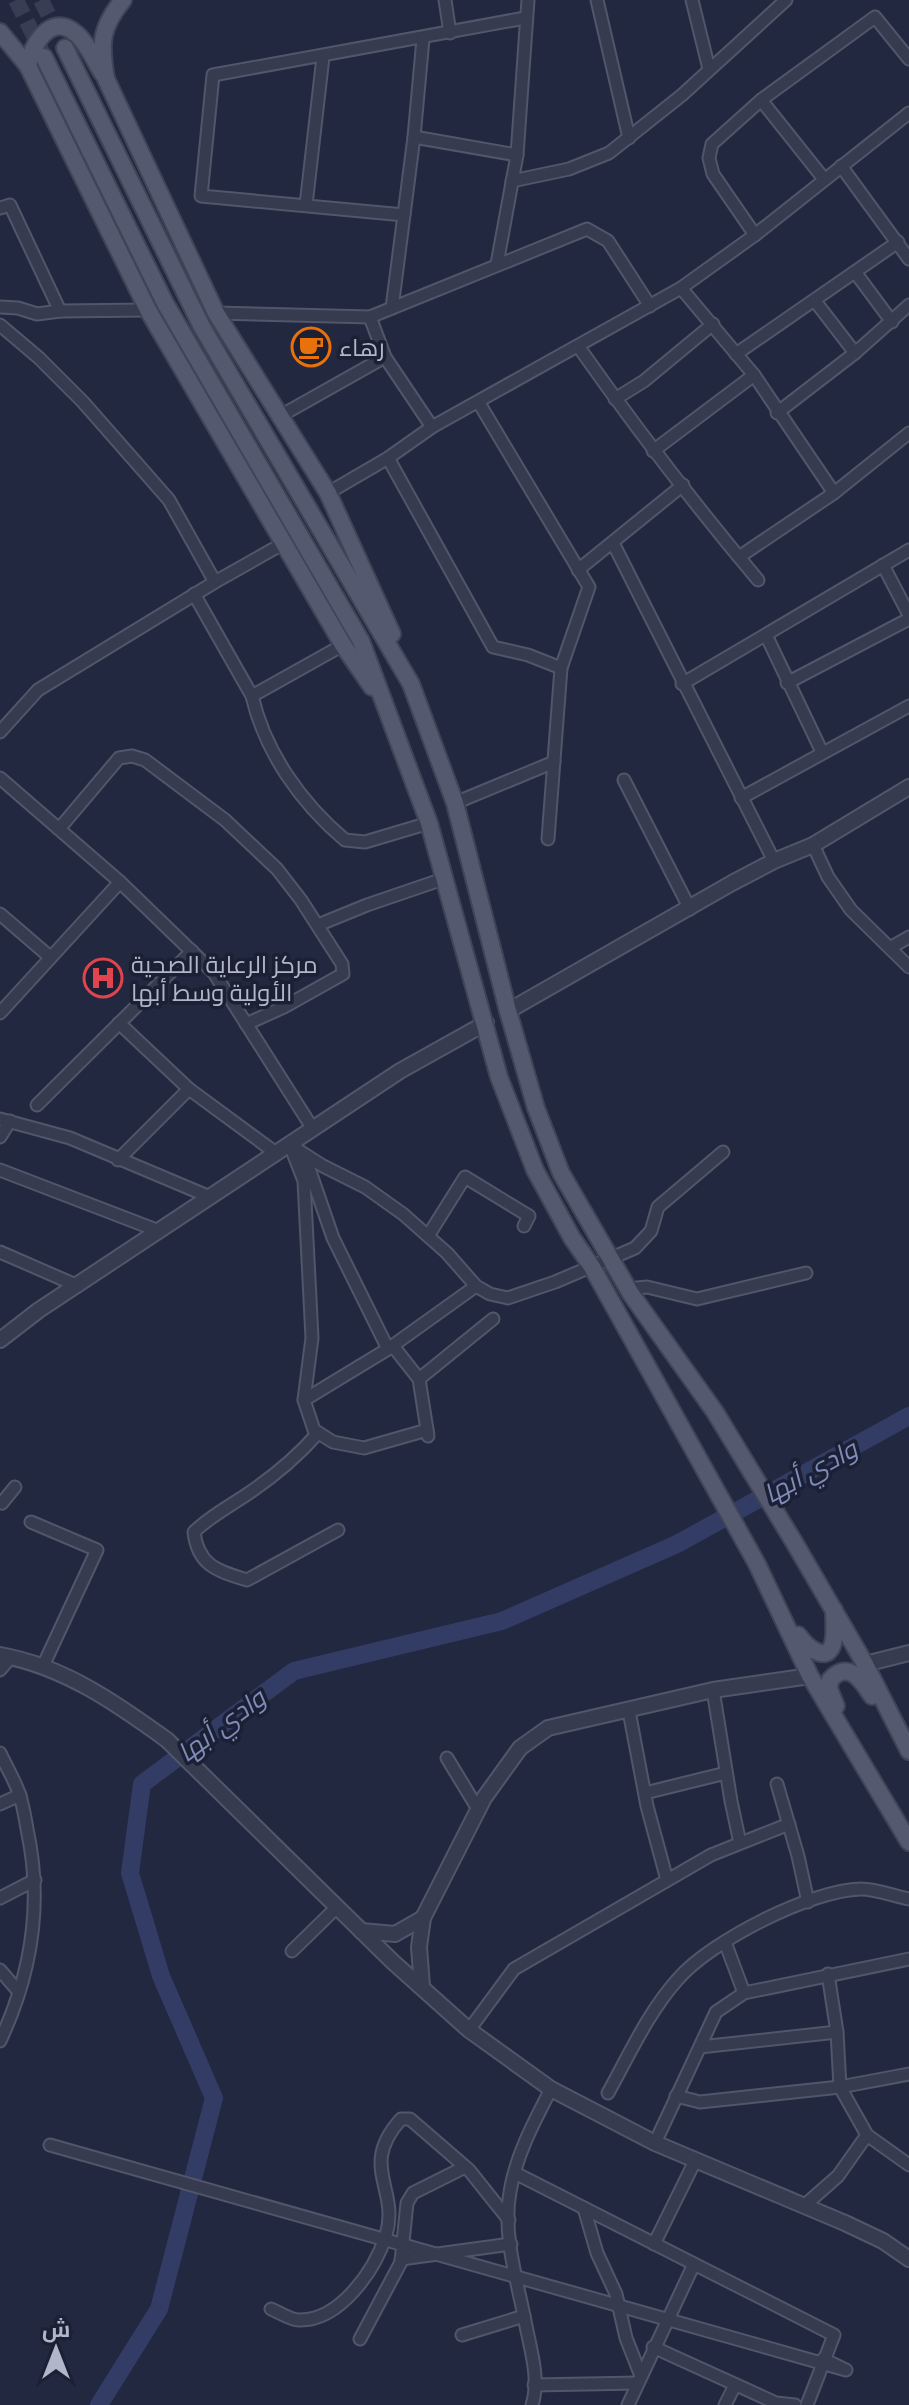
<svg xmlns="http://www.w3.org/2000/svg" width="909" height="2405" viewBox="0 0 909 2405" font-family="Ubuntu,Cairo,sans-serif">
	<rect width="100%" height="100%" fill="#22283f"/>
	<g fill="none" stroke-linecap="round" stroke-linejoin="round">
		<polyline stroke="#323c65" stroke-width="18" points="99,2405 159,2309 214,2098 161,1976 130,1873 142,1784 294,1671 502,1621 677,1544 909,1416"/>
		<g stroke="#383d54" stroke-width="16" stroke-dasharray="16 8" stroke-linecap="butt">
			<polyline points="16,0 42,52"/>
			<polyline points="41,0 65,48"/>
		</g>
		<defs>
			<g id="minor">
				<polyline points="445,0 450,33"/>
				<polyline points="597,0 629,138"/>
				<polyline points="692,0 709,69"/>
				<polyline points="761,100 824,179"/>
				<polyline points="414,137 517,155"/>
				<polyline points="841,166 909,259"/>
				<polyline points="512,181 569,169 609,153 682,95 786,0"/>
				<polyline points="306,205 323,57"/>
				<polyline points="0,208 10,205 60,311"/>
				<polyline points="404,215 201,196 213,75 525,18"/>
				<polyline points="755,235 713,174 709,158 712,144 761,100 875,17 909,59"/>
				<polyline points="497,264 517,155 528,0"/>
				<polyline points="855,272 892,322"/>
				<polyline points="681,288 754,375 834,493"/>
				<polyline points="815,301 855,353"/>
				<polyline points="0,307 18,308 37,314 60,311 148,310"/>
				<polyline points="392,308 414,137 423,39"/>
				<polyline points="216,313 370,317 587,229 608,241 650,306"/>
				<polyline points="370,317 385,357 432,427"/>
				<polyline points="0,325 39,358 83,402 169,500 215,582"/>
				<path d="M578,346C635,427 695,505 758,580"/>
				<polyline points="736,354 898,242"/>
				<polyline points="615,399 644,381 713,324"/>
				<polyline points="479,403 589,587 561,668 548,839"/>
				<polyline points="777,413 855,353 909,305"/>
				<polyline points="282,415 385,357"/>
				<polyline points="653,451 754,375"/>
				<polyline points="388,458 493,647 528,655 561,668"/>
				<polyline points="328,493 388,458 432,427 681,288 755,235 909,113"/>
				<polyline points="613,543 774,861"/>
				<polyline points="739,557 834,493 909,433"/>
				<polyline points="883,565 909,615"/>
				<polyline points="578,570 683,485"/>
				<polyline points="194,594 252,696"/>
				<polyline points="766,635 822,752"/>
				<path d="M343,645L252,696C265,752 301,803 345,840L365,842L429,823"/>
				<polyline points="787,683 909,619"/>
				<polyline points="682,684 909,550"/>
				<polyline points="0,732 38,690 215,582 284,543"/>
				<polyline points="0,778 120,882 214,973 313,1129"/>
				<polyline points="624,780 690,909"/>
				<polyline points="741,798 909,706"/>
				<polyline points="455,803 554,762"/>
				<polyline points="59,829 119,758 132,756 145,760 225,820 277,869 301,900 342,964 343,974 284,1007 246,1024"/>
				<polyline points="813,845 828,877 851,910 909,967"/>
				<polyline points="0,914 50,957"/>
				<polyline points="318,925 367,905 446,878"/>
				<polyline points="890,948 909,937"/>
				<polyline points="0,1013 120,882"/>
				<polyline points="119,1023 189,1089 276,1153"/>
				<polyline points="37,1105 192,951"/>
				<polyline points="0,1119 70,1138 210,1197"/>
				<polyline points="0,1137 10,1121"/>
				<polyline points="290,1145 323,1166 365,1187 403,1214 447,1253 476,1286 490,1294 508,1298 555,1282 635,1248 651,1231 658,1207 723,1152"/>
				<polyline points="290,1145 304,1181 312,1338 304,1400 314,1430 333,1442 364,1448 427,1430"/>
				<polyline points="304,1154 333,1238 388,1349"/>
				<polyline points="118,1160 189,1089"/>
				<polyline points="0,1170 159,1231"/>
				<polyline points="428,1236 465,1177 529,1216 524,1226"/>
				<polyline points="0,1252 78,1286"/>
				<polyline points="631,1294 637,1288 647,1287 697,1299 806,1273"/>
				<polyline points="393,1346 419,1379 428,1436"/>
				<polyline points="419,1379 493,1319"/>
				<polyline points="304,1400 388,1349 476,1286"/>
				<path d="M318,1433C297,1457 273,1477 246,1495C228,1507 209,1517 194,1532C198,1566 218,1571 247,1580L338,1530"/>
				<polyline points="0,1502 2,1503 15,1487"/>
				<polyline points="31,1522 97,1550 43,1666"/>
				<polyline points="0,1670 11,1657"/>
				<polyline points="713,1690 731,1801 740,1843"/>
				<polyline points="629,1711 647,1806 667,1880"/>
				<path d="M0,1753C6,1766 14,1779 19,1793C23,1804 25,1817 27,1829C43,1902 32,1973 0,2041"/>
				<polyline points="447,1758 478,1809"/>
				<polyline points="777,1784 798,1856 808,1902"/>
				<polyline points="645,1793 726,1773"/>
				<polyline points="0,1804 20,1795"/>
				<polyline points="0,1898 35,1880"/>
				<polyline points="725,1942 744,1993"/>
				<polyline points="292,1951 337,1907"/>
				<polyline points="0,1970 19,1992"/>
				<polyline points="828,1974 837,2032 840,2087 867,2135 909,2165"/>
				<polyline points="469,2030 514,1969 711,1855 789,1824"/>
				<polyline points="700,2047 837,2032"/>
				<path d="M608,2093C629,2055 649,2011 678,1979C711,1941 811,1890 861,1889C876,1889 894,1896 909,1899"/>
				<polyline points="676,2096 700,2102 840,2087 909,2074"/>
				<polyline points="655,2143 716,2012 744,1993 909,1959"/>
				<polyline points="50,2145 846,2370 823,2359"/>
				<polyline points="515,2173 834,2335 807,2405"/>
				<polyline points="805,2205 838,2176 867,2135"/>
				<polyline points="584,2208 597,2253 616,2294 626,2338 641,2376"/>
				<polyline points="654,2244 695,2161"/>
				<polyline points="401,2259 511,2244"/>
				<path d="M271,2309C279,2312 290,2320 299,2320C340,2321 375,2270 386,2235C400,2188 358,2167 401,2119H410L469,2170L509,2220"/>
				<polyline points="462,2335 524,2316"/>
				<polyline points="360,2339 401,2262 407,2203 413,2193 465,2167"/>
				<polyline points="653,2347 776,2403 795,2405"/>
				<polyline points="534,2385 638,2383"/>
				<path d="M532,2405C540,2380 531,2351 526,2326C518,2283 502,2235 510,2192C516,2155 534,2122 551,2089"/>
				<polyline points="628,2405 694,2264"/>
				<polyline points="725,2405 735,2385"/>
			</g>
			<g id="tertiary">
				<polyline points="508,1011 732,883 774,861 813,845 909,787"/>
				<polyline points="0,1340 39,1310 400,1071 486,1023"/>
				<path d="M0,1655C63,1666 116,1703 167,1740L393,1962L469,2030L551,2089L655,2143L845,2223L883,2241L909,2259"/>
				<polyline points="865,1664 909,1653"/>
				<polyline points="361,1931 395,1934 423,1918"/>
				<polyline points="422,1986 419,1947 423,1918 484,1798 520,1748 548,1728 713,1690 810,1676"/>
			</g>
			<g id="primary">
				<path d="M123,0C100,28 100,44 106,79L216,313L328,493L392,634"/>
				<polyline points="0,32 28,66 148,310 343,645 372,687"/>
				<polyline points="65,48 202,327 411,684 455,803 508,1011 536,1108 561,1173 631,1294 715,1412 794,1542 865,1664 909,1751"/>
				<polyline points="44,57 165,303 361,641 429,823 499,1077 535,1170 572,1238 592,1267 757,1564 810,1676 909,1842"/>
				<path d="M28,66C31,46 50,13 74,32C86,40 95,62 103,74"/>
				<path d="M798,1635C808,1649 831,1667 834,1637C835,1629 834,1619 834,1610"/>
				<path d="M836,1706L829,1689L830,1680C848,1660 861,1679 872,1696"/>
			</g>
		</defs>
		<use href="#minor" stroke="#51566a" stroke-width="15"/>
		<use href="#tertiary" stroke="#51566a" stroke-width="18"/>
		<use href="#primary" stroke="#3f4458" stroke-width="20"/>
		<use href="#minor" stroke="#363b4f" stroke-width="11"/>
		<use href="#tertiary" stroke="#363b4f" stroke-width="14"/>
		<use href="#primary" stroke="#54596f" stroke-width="16"/>
	</g>
	<defs>
		<symbol id="cafe-ring" viewBox="-11 -11 22 22"><circle r="9.5" fill="#1b2034" stroke="#e8710a" stroke-width="1.5"/><path d="M-5.5-4.5H6V0H3Q3 3.5 0 3.5H-2.5Q-5.5 3.5-5.5 0ZM3-3.2v2h1.7v-2ZM-6 4.5H4V6H-6Z" fill="#e8710a"/></symbol>
		<symbol id="hospital-ring" viewBox="-11 -11 22 22"><circle r="9.5" fill="#1b2034" stroke="#e0444e" stroke-width="1.5"/><path d="M-5-5h3v3.5h4V-5h3V5h-3V1.5h-4V5h-3Z" fill="#e0444e"/></symbol>
	</defs>
	<g fill-rule="evenodd">
		<use href="#cafe-ring" x="289" y="325" width="44" height="44"/>
		<use href="#hospital-ring" x="81" y="956" width="44" height="44"/>
	</g>
	<g text-anchor="middle" dominant-baseline="central" stroke-width="7" stroke-linejoin="round" paint-order="stroke">
		<g font-size="24" fill="#b2b6ca" stroke="#1b2034" text-anchor="start">
			<text x="339" y="347">رهاء</text>
			<text x="131" y="964">مركز الرعاية الصحية<tspan x="131" dy="28">الأولية وسط أبها</tspan></text>
		</g>
		<g font-size="26" font-style="italic" fill="#7f8bb8" stroke="#1b2034">
			<text transform="translate(810 1471) rotate(-29)">وادي أبها</text>
			<text transform="translate(221 1725) rotate(-37)">وادي أبها</text>
		</g>
	</g>
	<g transform="translate(56 2349)" stroke="#1b2034" stroke-width="6" paint-order="stroke">
	<path d="M0-6L14 30L0 20L-14 30Z" fill="#b2b6ca"/>
	<text y="-12" font-size="22" font-weight="bold" text-anchor="middle" fill="#b2b6ca">ش</text>
	</g>
</svg>
